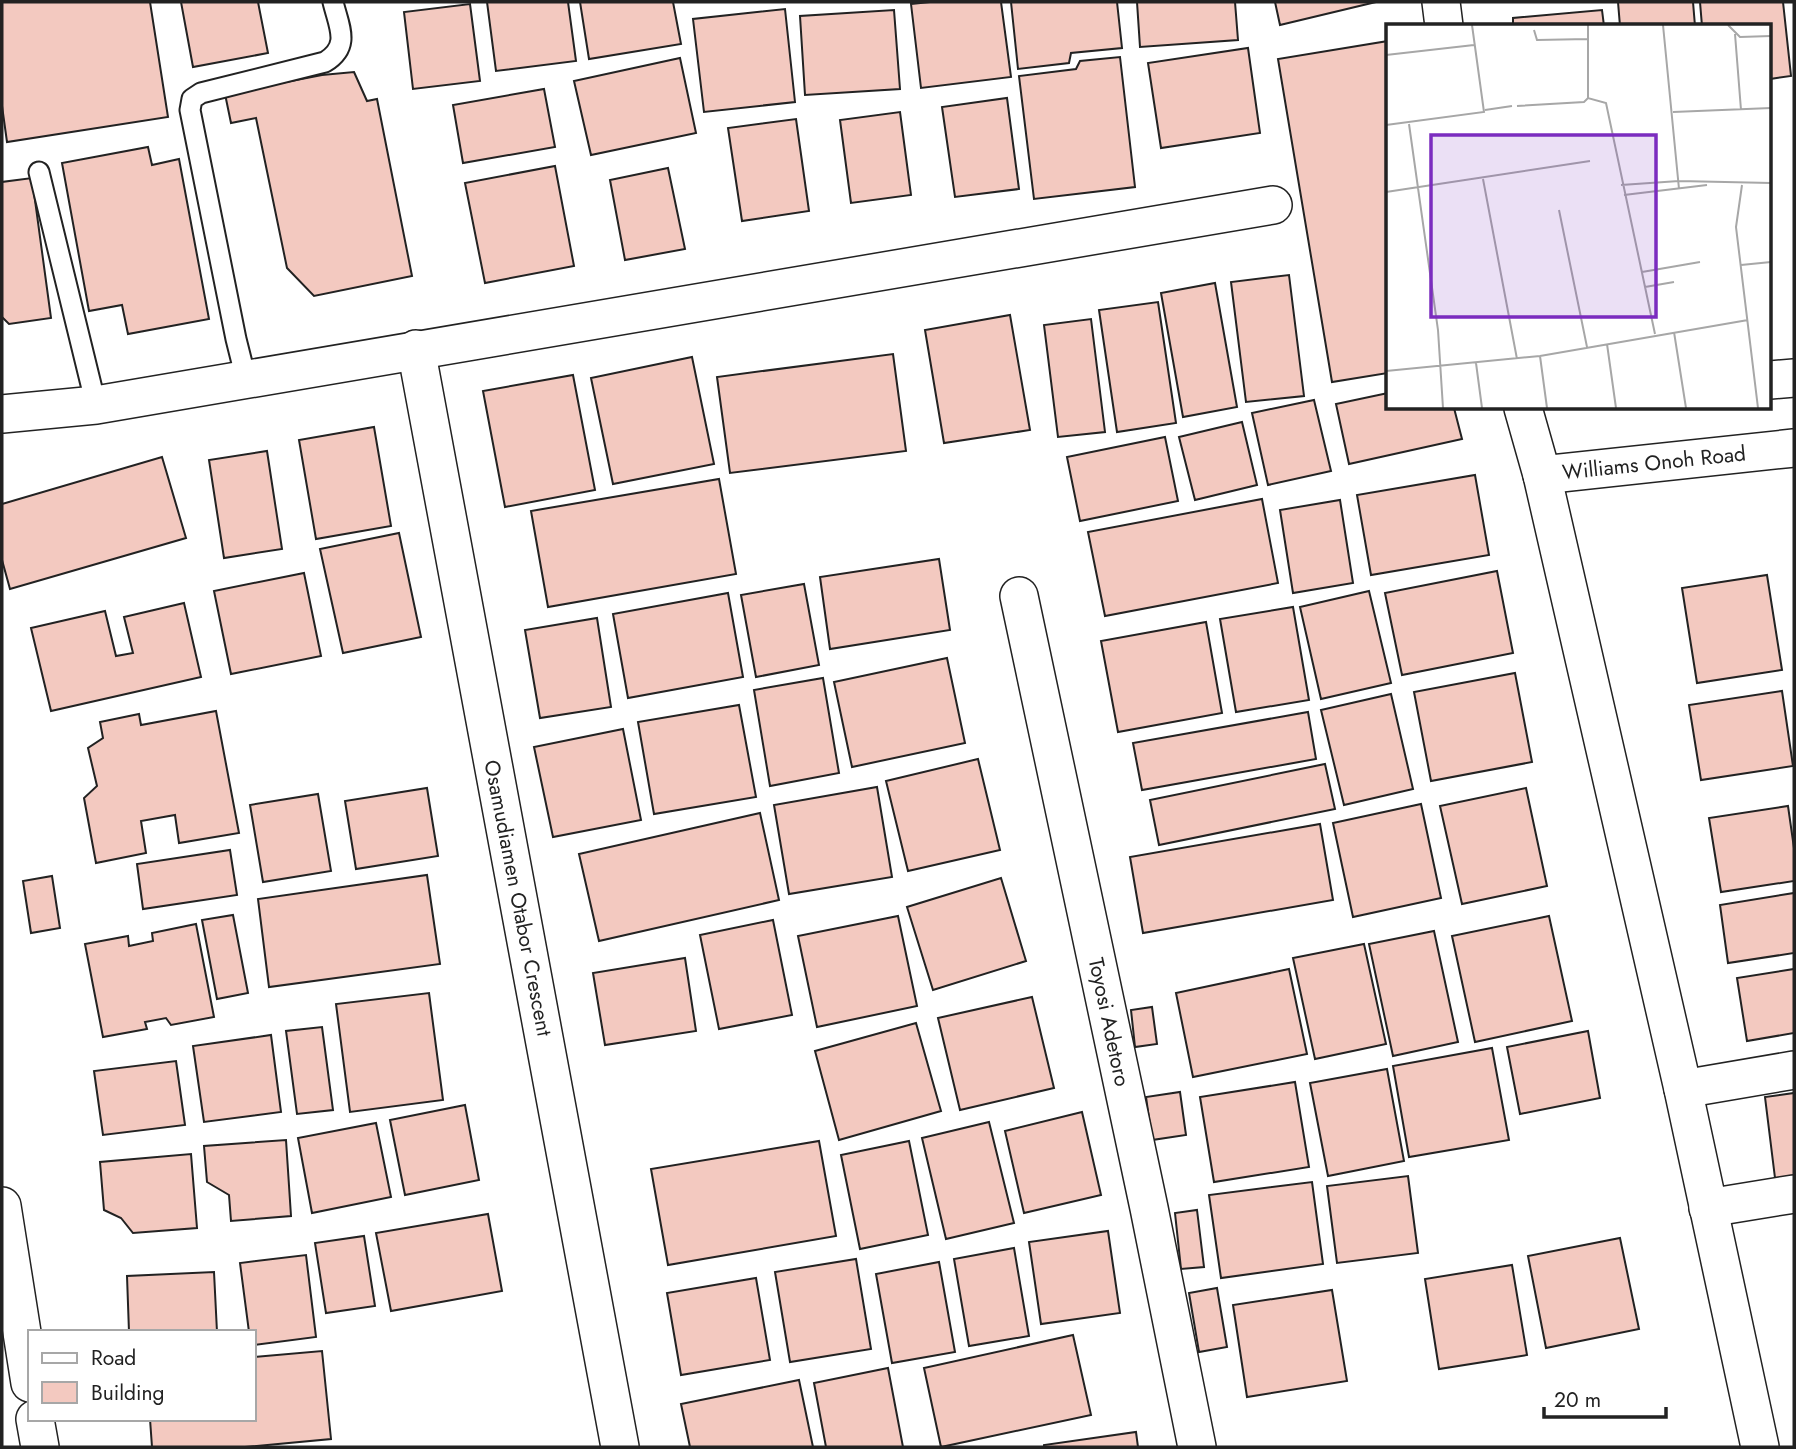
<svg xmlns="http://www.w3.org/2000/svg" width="1796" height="1449" viewBox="0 0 1796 1449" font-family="Jost,sans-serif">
	<rect width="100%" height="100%" fill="#fff"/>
	<g fill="#f3c9c0" stroke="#222" stroke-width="2">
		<polygon points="2,2 150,2 168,117 7,142 2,106"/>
		<polygon points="181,2 258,2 268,53 193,67"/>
		<polygon points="487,2 568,2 576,61 496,71"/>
		<polygon points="580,2 673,2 681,44 589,59"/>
		<polygon points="930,2 1001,2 1011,77 921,88 911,4"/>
		<polygon points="1011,2 1117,2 1122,48 1071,53 1069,63 1018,69"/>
		<polygon points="1137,2 1235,2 1238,40 1140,47"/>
		<polygon points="1275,2 1376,2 1280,25"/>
		<polygon points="1618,2 1693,2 1695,26 1620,26"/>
		<polygon points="1700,2 1783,2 1791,76 1770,79 1770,26 1702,26"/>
		<polygon points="470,4 480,81 413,89 404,12"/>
		<polygon points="785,9 795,102 704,112 693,19"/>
		<polygon points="894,10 900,89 805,95 800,16"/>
		<polygon points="1602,10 1604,26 1513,26 1513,18"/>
		<polygon points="1388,41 1388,373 1332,382 1278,59"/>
		<polygon points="1248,48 1260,133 1161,148 1148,63"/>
		<polygon points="1120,57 1135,187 1034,199 1019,76 1076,69 1080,61"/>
		<polygon points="680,58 696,133 591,155 574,81"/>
		<polygon points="354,72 367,101 377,99 412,276 314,296 287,268 256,118 231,123 225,94 322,75"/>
		<polygon points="544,89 555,147 463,163 453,105"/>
		<polygon points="1007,98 1019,189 955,197 942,107"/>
		<polygon points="900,112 911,195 851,203 840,120"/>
		<polygon points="796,119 809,211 742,221 728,128"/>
		<polygon points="148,147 152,165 179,159 209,319 128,334 122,305 89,311 62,163"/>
		<polygon points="555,166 574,266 485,283 465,183"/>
		<polygon points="668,168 685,249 625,260 610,180"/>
		<polygon points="32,178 51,318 9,324 2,317 2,182"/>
		<polygon points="1289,275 1304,396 1246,402 1231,282"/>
		<polygon points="1215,283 1237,407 1183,417 1161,293"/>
		<polygon points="1158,302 1176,423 1117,432 1099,310"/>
		<polygon points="1010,315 1030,430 944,443 925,330"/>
		<polygon points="1091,319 1105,432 1058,437 1044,325"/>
		<polygon points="893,354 906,451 730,473 717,377"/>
		<polygon points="692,357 714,464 613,484 591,378"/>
		<polygon points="573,375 595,490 505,507 483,391"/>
		<polygon points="1388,393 1388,408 1454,408 1462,439 1349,464 1336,404"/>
		<polygon points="1314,400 1331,471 1268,485 1252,413"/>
		<polygon points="1242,422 1257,485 1195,500 1179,437"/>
		<polygon points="374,427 391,526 316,539 299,440"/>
		<polygon points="1165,437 1178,501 1080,521 1067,457"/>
		<polygon points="267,451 282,549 224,558 209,460"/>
		<polygon points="162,457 186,538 10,589 2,560 2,504"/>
		<polygon points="1475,475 1489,555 1371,575 1357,495"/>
		<polygon points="719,479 736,574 548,607 531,511"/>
		<polygon points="1262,499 1278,583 1105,616 1088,532"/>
		<polygon points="1340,500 1353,583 1293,593 1280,510"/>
		<polygon points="399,533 421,637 343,653 320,549"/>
		<polygon points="939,559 950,630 830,649 820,577"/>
		<polygon points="1497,571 1513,653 1402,675 1385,593"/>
		<polygon points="304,573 321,656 231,674 214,591"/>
		<polygon points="1767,575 1782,670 1697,683 1682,588"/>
		<polygon points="804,584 819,665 756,677 741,595"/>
		<polygon points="1369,591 1391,683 1321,699 1300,607"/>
		<polygon points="728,593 743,677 628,698 613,614"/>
		<polygon points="184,603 201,677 51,711 31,628 105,611 116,656 133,653 124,617"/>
		<polygon points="1293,607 1309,700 1236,712 1220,619"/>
		<polygon points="597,618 611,707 540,718 525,630"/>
		<polygon points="1206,622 1222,713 1118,732 1101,641"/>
		<polygon points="947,658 965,743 852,767 834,682"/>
		<polygon points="1515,673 1532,762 1431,781 1414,692"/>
		<polygon points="823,678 839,773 770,786 754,690"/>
		<polygon points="1782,691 1793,766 1701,780 1689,705"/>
		<polygon points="1391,694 1413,789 1344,805 1321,710"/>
		<polygon points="739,705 756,797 654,814 638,722"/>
		<polygon points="216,711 239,833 179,843 175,815 141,821 146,853 96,863 84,798 97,786 88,748 103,738 100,722 139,714 141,725"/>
		<polygon points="1308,712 1316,759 1142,790 1133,743"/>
		<polygon points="623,729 641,820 553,837 534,747"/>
		<polygon points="978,759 1000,850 908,871 886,781"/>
		<polygon points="1325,764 1335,809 1159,845 1150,800"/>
		<polygon points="877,787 892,877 789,894 774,805"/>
		<polygon points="427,788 438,856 356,869 345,801"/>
		<polygon points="1526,788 1547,886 1462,904 1440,806"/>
		<polygon points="318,794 331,871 263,882 250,805"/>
		<polygon points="1421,804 1441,898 1353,917 1333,823"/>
		<polygon points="1788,806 1794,848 1794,881 1721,892 1709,818"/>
		<polygon points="760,813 779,900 599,941 579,854"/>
		<polygon points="1320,824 1333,900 1143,933 1130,857"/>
		<polygon points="230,850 237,895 143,909 137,864"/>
		<polygon points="427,875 440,964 269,987 258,899"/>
		<polygon points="52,876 60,928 31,933 23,881"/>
		<polygon points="1001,878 1026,961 933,990 907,907"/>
		<polygon points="1794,893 1794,953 1728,963 1720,905"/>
		<polygon points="233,915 248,993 217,999 202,920"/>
		<polygon points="898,916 917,1006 817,1027 798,936"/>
		<polygon points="1549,916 1572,1021 1475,1042 1452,936"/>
		<polygon points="773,920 792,1015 719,1029 700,935"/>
		<polygon points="196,924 214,1017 171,1025 166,1018 145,1022 147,1029 103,1037 85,944 128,936 129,946 153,941 152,933"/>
		<polygon points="1434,931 1458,1042 1393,1056 1369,944"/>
		<polygon points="1364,944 1386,1044 1315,1059 1293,958"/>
		<polygon points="685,958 696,1031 605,1045 593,973"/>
		<polygon points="1289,969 1307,1054 1193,1077 1176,993"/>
		<polygon points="1794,969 1794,1033 1747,1041 1737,978"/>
		<polygon points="429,993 443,1100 350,1112 336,1004"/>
		<polygon points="1032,997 1054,1088 960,1110 938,1018"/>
		<polygon points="1152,1007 1157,1044 1135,1047 1131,1010"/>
		<polygon points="916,1023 941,1111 839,1140 815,1051"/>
		<polygon points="322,1027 333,1110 297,1114 286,1031"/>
		<polygon points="1588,1031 1600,1098 1520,1114 1507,1047"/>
		<polygon points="271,1035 281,1112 204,1122 193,1046"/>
		<polygon points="1492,1048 1509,1140 1409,1157 1393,1066"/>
		<polygon points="176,1061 185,1125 103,1135 94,1071"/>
		<polygon points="1387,1069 1404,1161 1328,1176 1310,1083"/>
		<polygon points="1295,1082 1309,1167 1214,1182 1200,1097"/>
		<polygon points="1180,1092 1186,1135 1152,1140 1146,1097"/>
		<polygon points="1794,1093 1794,1176 1775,1178 1765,1097"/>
		<polygon points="465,1105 479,1180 405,1195 390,1120"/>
		<polygon points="1082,1112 1101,1195 1024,1213 1005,1131"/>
		<polygon points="989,1122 1014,1223 946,1239 922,1138"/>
		<polygon points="376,1123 391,1197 312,1213 298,1138"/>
		<polygon points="286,1140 291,1216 231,1221 229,1195 207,1182 204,1146"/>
		<polygon points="819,1141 836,1236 668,1265 651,1169"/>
		<polygon points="909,1141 928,1235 860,1249 841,1155"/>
		<polygon points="191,1154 197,1228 133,1233 121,1218 104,1210 100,1162"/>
		<polygon points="1408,1176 1418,1253 1337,1263 1327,1186"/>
		<polygon points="1312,1182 1323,1264 1221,1278 1209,1195"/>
		<polygon points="1197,1210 1204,1267 1181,1269 1175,1213"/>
		<polygon points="488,1214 502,1291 391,1311 376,1233"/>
		<polygon points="1108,1231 1120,1313 1041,1324 1029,1242"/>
		<polygon points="364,1236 375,1306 326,1313 315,1243"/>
		<polygon points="1620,1238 1639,1329 1546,1348 1528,1256"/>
		<polygon points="1014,1248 1029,1336 969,1346 954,1259"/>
		<polygon points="306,1255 316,1337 254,1345 254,1332 249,1332 240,1263"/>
		<polygon points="856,1259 871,1349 790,1362 775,1272"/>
		<polygon points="939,1262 955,1352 892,1363 876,1274"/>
		<polygon points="1512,1265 1527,1355 1439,1369 1425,1279"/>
		<polygon points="214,1272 217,1332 129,1332 127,1276"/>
		<polygon points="756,1278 770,1360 681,1375 667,1293"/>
		<polygon points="1217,1288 1227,1347 1199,1352 1189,1293"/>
		<polygon points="1332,1290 1347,1381 1247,1397 1233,1305"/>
		<polygon points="1073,1335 1091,1415 941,1447 924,1368"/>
		<polygon points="322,1351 331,1439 245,1447 152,1447 150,1419 254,1419 254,1357"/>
		<polygon points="888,1368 903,1447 826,1447 814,1383"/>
		<polygon points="799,1380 813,1447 690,1447 681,1404"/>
		<polygon points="1136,1432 1138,1447 1044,1447 1044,1445"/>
	</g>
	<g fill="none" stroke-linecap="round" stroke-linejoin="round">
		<defs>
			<g id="lane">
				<polyline points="39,172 96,405"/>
				<path d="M246,379L236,339L190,110L192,99L201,93L325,62C351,46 339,27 333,2"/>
			</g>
			<g id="street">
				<polyline points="1441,2 1444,26"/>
				<polyline points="416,349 620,1447"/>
				<polyline points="1770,380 1794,378"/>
				<polyline points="1523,408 1542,475 1683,1089 1760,1447"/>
				<polyline points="2,414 96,405 1273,205"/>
				<polyline points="1542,475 1794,448"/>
				<polyline points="1019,596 1149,1208 1197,1447"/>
				<polyline points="1683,1089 1794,1070"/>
				<polyline points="2,1206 30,1383"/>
				<polyline points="1708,1208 1794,1194"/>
				<polyline points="35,1419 40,1447"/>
			</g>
		</defs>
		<use href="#lane" stroke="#222" stroke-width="23"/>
		<use href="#street" stroke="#222" stroke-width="40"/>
		<use href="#lane" stroke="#fff" stroke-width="19"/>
		<use href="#street" stroke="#fff" stroke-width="37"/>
	</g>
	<g text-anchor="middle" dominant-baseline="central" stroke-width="5" stroke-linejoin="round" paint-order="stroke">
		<g font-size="21" fill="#222" stroke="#fff">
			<text transform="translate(1654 463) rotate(-6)">Williams Onoh Road</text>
			<text transform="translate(518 898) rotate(79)">Osamudiamen Otabor Crescent</text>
			<text transform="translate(1109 1022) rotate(78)">Toyosi Adetoro</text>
		</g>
	</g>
	<g transform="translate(1386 24)">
		<rect width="385" height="385" fill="#fff"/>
		<path fill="none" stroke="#a7a7a7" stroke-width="2" d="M202,1V74M277,1L293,165M342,1L354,13L385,12M148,6L151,16L202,15M349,10L355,86M0,31L88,21M131,82L198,78L202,74L220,79L269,310M99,86L126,82M287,88L385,84M23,100L52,306L57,384M0,101L98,88L86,1M97,155L131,335M235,161L293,157L385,159M356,161L350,203L372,384M0,168L204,137M238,171L321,161M173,186L201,323M355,241L385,238M256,248L314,238M259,263L288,258M288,308L300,384M221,320L230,384M154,332L161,384M90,339L96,384M0,347L154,332L362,296"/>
		<path fill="#7b2cbf" fill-opacity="0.15" stroke="#7b2cbf" stroke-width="3.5" d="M45,111H270V293H45Z"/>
		<rect width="385" height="385" fill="none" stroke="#222" stroke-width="3.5"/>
	</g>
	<rect width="1796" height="1449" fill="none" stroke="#222222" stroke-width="7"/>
	<rect x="28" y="1330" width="228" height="91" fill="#ffffff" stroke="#a7a7a7" stroke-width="2"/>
	<rect x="42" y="1353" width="35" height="10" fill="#ffffff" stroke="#a7a7a7" stroke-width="2"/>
	<text x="91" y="1365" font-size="21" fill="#222222">Road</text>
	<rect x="42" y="1382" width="35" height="21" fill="#f3c9c0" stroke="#a7a7a7" stroke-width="2"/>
	<text x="91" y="1400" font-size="21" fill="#222222">Building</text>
	<path d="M1544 1407v10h122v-10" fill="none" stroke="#222222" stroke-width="3.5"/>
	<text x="1554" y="1407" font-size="21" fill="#222222" stroke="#ffffff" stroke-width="5" paint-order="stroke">20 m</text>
</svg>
